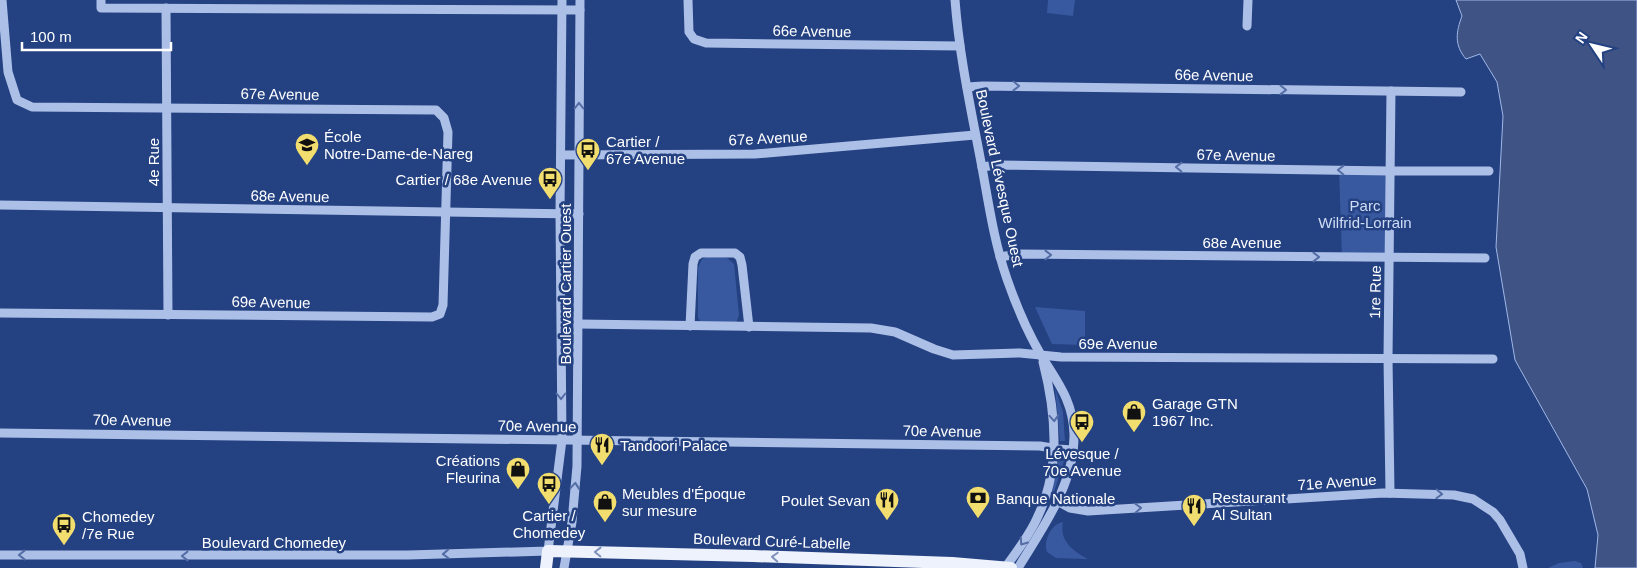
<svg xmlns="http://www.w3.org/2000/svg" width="1637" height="568" viewBox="0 0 1637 568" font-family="Arial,sans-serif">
	<rect width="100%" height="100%" fill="#244182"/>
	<g fill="#3859a0">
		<polygon points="1048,0 1075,0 1073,16 1047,13"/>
		<polygon points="1339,170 1390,171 1389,256 1342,257"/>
		<polygon points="707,257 727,258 734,264 739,315 736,323 701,322 698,318 698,268 702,259"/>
		<polygon points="1035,307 1085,311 1085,345 1052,344"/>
		<polygon points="1055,388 1063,412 1065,441 1060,441"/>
		<polygon points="1058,460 1064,461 1053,495 1051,495"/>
		<path d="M1063,522C1059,541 1073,551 1088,559L1056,558L1047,552C1043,541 1051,524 1063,522Z"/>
		<polygon points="1575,561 1581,563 1583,568 1548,568 1559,563"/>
	</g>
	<path fill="#3f5484" stroke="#a0b8e8" d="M1456,0H1637V568H1595L1598,535L1587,489L1515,360L1496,247L1503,116L1497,82L1480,54L1466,59C1454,45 1456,32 1462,16Z"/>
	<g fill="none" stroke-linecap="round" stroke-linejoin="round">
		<g stroke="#acbfe7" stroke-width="9">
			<polyline points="101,0 101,8 580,10"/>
			<polyline points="688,0 689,32 694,39 706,43 960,46"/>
			<path d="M955,0C959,53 970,105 980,157C988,198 993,239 1007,279C1016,305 1027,331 1041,355C1057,382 1073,400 1074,434C1075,484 1043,527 1018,568"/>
			<polyline points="166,8 168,315"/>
			<polyline points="1247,26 1248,0"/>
			<polyline points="967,87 983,86 1461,92"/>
			<polyline points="561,155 755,154 975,135"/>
			<polyline points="982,167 996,165 1390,171 1489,171"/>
			<polyline points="0,205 579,214"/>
			<polyline points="1000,257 1018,254 1485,258"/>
			<polyline points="0,313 432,317 440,314 443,305 448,132 444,118 436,110 32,107 17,100 8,72 2,0"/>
			<polyline points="578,324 871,328 895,332 934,349 953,355 1020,353 1061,357 1493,359"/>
			<polyline points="690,326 693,264 695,257 701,253 735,253 740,257 742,265 749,327"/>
			<polyline points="0,433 1040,446 1058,449 1073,450"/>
			<polyline points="1390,493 1388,358 1391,91"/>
			<polyline points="1057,501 1070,508 1088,511 1383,493 1454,495 1473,499 1493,512 1500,520 1520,554 1523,568"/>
			<polyline points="0,555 408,555 548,551 562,440 560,214 562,0"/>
			<polyline points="564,568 572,522 577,466 580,0"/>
			<path d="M1005,568C1017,551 1030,535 1038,516C1061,467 1056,413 1043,362"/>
		</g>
		<polyline stroke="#eef2fd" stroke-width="12" points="546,568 548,551 753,556 952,563 1011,568"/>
	</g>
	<defs><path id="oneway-chevron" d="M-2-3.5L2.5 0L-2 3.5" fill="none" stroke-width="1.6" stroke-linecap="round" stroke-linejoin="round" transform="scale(1.25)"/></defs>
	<g stroke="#546da5">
		<use href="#oneway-chevron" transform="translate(1016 86) rotate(1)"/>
		<use href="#oneway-chevron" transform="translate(1283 90) rotate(1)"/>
		<use href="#oneway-chevron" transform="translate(579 106) rotate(-90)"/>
		<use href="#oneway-chevron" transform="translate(1179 167) rotate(-179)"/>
		<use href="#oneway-chevron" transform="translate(1341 170) rotate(-179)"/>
		<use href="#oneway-chevron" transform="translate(1048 255)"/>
		<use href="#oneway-chevron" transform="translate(1316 257)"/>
		<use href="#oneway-chevron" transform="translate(561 396) rotate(90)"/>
		<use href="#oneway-chevron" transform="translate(1054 418) rotate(86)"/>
		<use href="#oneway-chevron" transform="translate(575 486) rotate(-85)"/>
		<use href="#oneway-chevron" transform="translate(1439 494) rotate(2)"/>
		<use href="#oneway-chevron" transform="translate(1138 508) rotate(-3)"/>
		<use href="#oneway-chevron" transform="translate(1023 542) rotate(125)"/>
		<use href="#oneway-chevron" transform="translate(446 554) rotate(178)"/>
		<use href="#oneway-chevron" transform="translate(22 555) rotate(-180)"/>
		<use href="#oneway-chevron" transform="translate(185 556) rotate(-180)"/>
	</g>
	<g stroke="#7f91b9">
		<use href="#oneway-chevron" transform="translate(598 552) rotate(-179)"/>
		<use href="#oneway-chevron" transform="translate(775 557) rotate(-177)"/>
	</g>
	<defs>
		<symbol id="school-pin" viewBox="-11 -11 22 30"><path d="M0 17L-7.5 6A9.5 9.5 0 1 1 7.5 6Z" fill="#f2dd6f" stroke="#244182"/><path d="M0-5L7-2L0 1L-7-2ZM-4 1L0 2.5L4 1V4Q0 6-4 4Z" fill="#111"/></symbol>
		<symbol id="bus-pin" viewBox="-11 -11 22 30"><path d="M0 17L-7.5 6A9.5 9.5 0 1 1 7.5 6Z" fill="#f2dd6f" stroke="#244182"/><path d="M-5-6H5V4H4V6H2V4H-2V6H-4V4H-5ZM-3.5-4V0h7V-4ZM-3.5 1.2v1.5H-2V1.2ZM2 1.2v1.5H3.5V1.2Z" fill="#111"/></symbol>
		<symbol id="shop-pin" viewBox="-11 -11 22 30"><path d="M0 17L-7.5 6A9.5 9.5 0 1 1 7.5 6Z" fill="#f2dd6f" stroke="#244182"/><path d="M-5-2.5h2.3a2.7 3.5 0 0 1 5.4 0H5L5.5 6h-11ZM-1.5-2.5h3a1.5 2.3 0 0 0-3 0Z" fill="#111"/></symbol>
		<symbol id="restaurant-pin" viewBox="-11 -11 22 30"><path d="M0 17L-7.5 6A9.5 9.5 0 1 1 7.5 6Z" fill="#f2dd6f" stroke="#244182"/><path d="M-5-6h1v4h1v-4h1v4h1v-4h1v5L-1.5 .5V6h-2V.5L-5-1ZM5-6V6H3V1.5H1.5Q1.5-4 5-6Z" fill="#111"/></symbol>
		<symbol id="bank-pin" viewBox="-11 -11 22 30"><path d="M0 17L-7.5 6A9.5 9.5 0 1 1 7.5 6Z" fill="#f2dd6f" stroke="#244182"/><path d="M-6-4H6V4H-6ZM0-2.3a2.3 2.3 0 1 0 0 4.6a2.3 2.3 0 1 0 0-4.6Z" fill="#111"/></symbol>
	</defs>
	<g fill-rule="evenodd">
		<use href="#school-pin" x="293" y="131" width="28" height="38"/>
		<use href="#bus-pin" x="574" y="136" width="28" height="38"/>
		<use href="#bus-pin" x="536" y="165" width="28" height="38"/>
		<use href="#shop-pin" x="1120" y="398" width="28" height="38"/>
		<use href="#bus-pin" x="1068" y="408" width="28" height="38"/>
		<use href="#restaurant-pin" x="588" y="431" width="28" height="38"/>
		<use href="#shop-pin" x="504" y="455" width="28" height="38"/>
		<use href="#bus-pin" x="535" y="470" width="28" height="38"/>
		<use href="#bank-pin" x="964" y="484" width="28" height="38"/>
		<use href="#restaurant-pin" x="873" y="486" width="28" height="38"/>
		<use href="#shop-pin" x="591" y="488" width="28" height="38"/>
		<use href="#restaurant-pin" x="1180" y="492" width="28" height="38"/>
		<use href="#bus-pin" x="50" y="511" width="28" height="38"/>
	</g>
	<g text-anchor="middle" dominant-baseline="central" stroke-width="5" stroke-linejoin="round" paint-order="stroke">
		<g font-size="15" fill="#fff" stroke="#244182">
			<text transform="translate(812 31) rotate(1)">66e Avenue</text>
			<text transform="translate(1214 75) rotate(1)">66e Avenue</text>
			<text transform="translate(280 94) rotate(1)">67e Avenue</text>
			<text transform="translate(768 138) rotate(-3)">67e Avenue</text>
			<text transform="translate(1236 155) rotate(1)">67e Avenue</text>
			<text transform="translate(153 162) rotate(-90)">4e Rue</text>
			<text transform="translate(1000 178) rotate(78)">Boulevard Lévesque Ouest</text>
			<text transform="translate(290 196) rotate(1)">68e Avenue</text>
			<text x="1242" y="242">68e Avenue</text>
			<text transform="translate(565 284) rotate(-90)">Boulevard Cartier Ouest</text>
			<text transform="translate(1375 292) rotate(-89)">1re Rue</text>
			<text transform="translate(271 302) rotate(1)">69e Avenue</text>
			<text x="1118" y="343">69e Avenue</text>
			<text transform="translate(132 420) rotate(1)">70e Avenue</text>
			<text transform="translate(537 426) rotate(1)">70e Avenue</text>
			<text transform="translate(942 431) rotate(1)">70e Avenue</text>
			<text transform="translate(1337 482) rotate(-4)">71e Avenue</text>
			<text transform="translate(772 541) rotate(2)">Boulevard Curé-Labelle</text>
			<text x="274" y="542">Boulevard Chomedey</text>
		</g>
		<g font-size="15" fill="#fff" stroke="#244182" text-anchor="start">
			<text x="324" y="136">École<tspan x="324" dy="17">Notre-Dame-de-Nareg</tspan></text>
			<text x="606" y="141">Cartier /<tspan x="606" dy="17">67e Avenue</tspan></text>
			<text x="532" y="179" text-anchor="end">Cartier / 68e Avenue</text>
			<text x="1152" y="403">Garage GTN<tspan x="1152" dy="17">1967 Inc.</tspan></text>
			<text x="620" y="445">Tandoori Palace</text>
			<text x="1082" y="453" text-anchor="middle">Lévesque /<tspan x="1082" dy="17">70e Avenue</tspan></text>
			<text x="500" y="460" text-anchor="end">Créations<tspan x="500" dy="17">Fleurina</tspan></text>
			<text x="622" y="493">Meubles d'Époque<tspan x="622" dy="17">sur mesure</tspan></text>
			<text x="1212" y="497">Restaurant<tspan x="1212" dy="17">Al Sultan</tspan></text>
			<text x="996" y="498">Banque Nationale</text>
			<text x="870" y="500" text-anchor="end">Poulet Sevan</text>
			<text x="549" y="515" text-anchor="middle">Cartier /<tspan x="549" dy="17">Chomedey</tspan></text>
			<text x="82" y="516">Chomedey<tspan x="82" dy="17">/7e Rue</tspan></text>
		</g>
		<g font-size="15" fill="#cfdcf6" stroke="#244182">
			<text x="1365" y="205">Parc<tspan x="1365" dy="17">Wilfrid-Lorrain</tspan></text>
		</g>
	</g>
	<g transform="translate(1592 45) rotate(305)" stroke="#244182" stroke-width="4" paint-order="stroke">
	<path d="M0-4L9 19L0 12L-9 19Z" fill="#ffffff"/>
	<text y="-8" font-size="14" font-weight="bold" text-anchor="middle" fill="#ffffff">N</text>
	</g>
	<path d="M22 42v8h149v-8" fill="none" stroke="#ffffff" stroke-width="2.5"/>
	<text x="30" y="42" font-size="15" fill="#ffffff" stroke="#244182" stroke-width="4" paint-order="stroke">100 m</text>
</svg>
